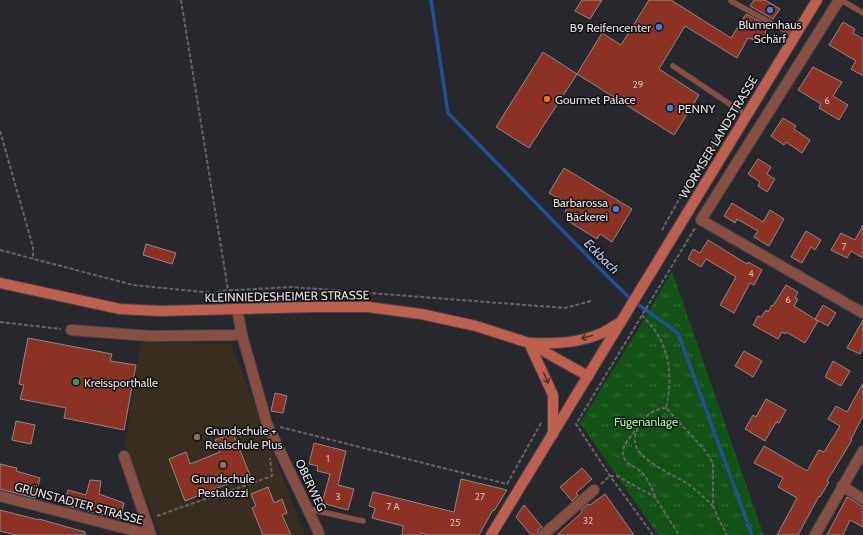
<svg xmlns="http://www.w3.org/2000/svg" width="863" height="535" viewBox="0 0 863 535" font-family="Cabin,sans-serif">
	<defs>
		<pattern id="grass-tufts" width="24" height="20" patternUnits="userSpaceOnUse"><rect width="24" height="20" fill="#125215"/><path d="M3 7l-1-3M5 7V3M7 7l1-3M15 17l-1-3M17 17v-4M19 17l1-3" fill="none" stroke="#346b37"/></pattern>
	</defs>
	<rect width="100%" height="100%" fill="#27282d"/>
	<polygon fill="#392d1f" points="141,342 231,344 305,535 161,535 125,445"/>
	<polygon fill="url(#grass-tufts)" points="672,271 763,533 764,535 658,535 580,423 644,320"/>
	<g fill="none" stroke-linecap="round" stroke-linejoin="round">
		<polyline stroke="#1f5095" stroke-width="3.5" points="431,0 448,113 609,278 632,300 678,333 752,535"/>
	</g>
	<g fill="#8c3224" stroke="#8f8785">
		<polygon points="582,0 602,0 590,19 575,11"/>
		<polygon points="649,0 671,0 731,38 746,14 769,26 765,31 766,34 764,38 759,41 748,38 737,58 685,26 659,69 699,95 674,135 577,74 602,33 621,45"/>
		<polygon points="754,0 765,0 780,9 773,19 750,6"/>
		<polygon points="843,22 855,29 853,33 863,39 863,76 851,69 856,61 829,45"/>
		<polygon points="543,52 577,74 529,148 496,127"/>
		<polygon points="813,67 842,82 833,96 848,105 839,120 819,108 821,104 798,90"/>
		<polygon points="783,118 796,126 794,129 810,140 802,153 786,142 784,145 771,136"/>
		<polygon points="758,159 771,167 767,174 775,179 767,192 758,186 760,182 748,174"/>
		<polygon points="564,168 632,209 612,242 600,234 597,239 568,221 571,216 565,212 569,204 549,193"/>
		<polygon points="732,203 763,222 770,210 784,219 769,246 754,237 758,231 737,219 735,223 724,216"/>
		<polygon points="863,225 863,258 851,251 847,258 831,250 841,233 855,240"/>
		<polygon points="806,231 821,240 815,250 811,247 802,263 791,257"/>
		<polygon points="708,240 747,264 748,262 762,270 754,285 750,283 734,313 720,305 736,277 706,259 701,267 688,259 693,249 700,253"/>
		<polygon points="146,244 176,253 172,264 143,255"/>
		<polygon points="786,285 798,292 795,298 798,299 794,306 818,321 805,343 786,332 785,334 782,332 778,339 753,325 758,316 761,317 766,310 768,312 772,305 773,306"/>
		<polygon points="823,305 836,313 828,326 815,319"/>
		<polygon points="863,320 863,348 860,354 847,348"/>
		<polygon points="28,338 112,354 110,361 136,365 124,430 64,418 66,408 20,399 24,385 19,384"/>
		<polygon points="744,351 762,361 753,377 735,366"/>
		<polygon points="833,361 850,371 841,386 825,377"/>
		<polygon points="863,383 863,416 851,439 852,440 827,481 829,482 820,497 819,496 798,535 777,535 797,498 778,487 783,478 754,463 764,446 807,471 819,450 824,452 840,426 828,419 836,406 847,412"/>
		<polygon points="275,393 287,396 283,413 271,411"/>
		<polygon points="766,399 786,410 779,423 776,422 765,441 745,429 753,415 756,417"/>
		<polygon points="16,421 35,425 31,444 12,440"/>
		<polygon points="233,433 250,475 185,501 169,459 186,452 190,464 220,452 215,440"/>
		<polygon points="314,443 346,451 338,485 354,489 348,510 322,503 330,474 317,471 318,466 309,464"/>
		<polygon points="0,464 17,468 16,471 40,478 35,498 0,489"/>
		<polygon points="582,468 592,479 576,493 578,495 572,501 560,487"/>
		<polygon points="461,479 507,490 494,511 493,510 479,535 430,535 421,533 421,535 402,535 403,526 372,518 375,508 369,506 373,492 454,512"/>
		<polygon points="90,480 101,481 99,494 124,503 120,519 64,505 68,490 86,495"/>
		<polygon points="268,487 274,503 282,499 287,513 282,515 291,535 263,535 252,508 256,506 251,494"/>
		<polygon points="605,494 634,535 557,535 582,512 581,510 588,504 590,505"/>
		<polygon points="847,497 863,507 863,527 850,520 843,535 827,535"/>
		<polygon points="524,505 542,527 538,530 537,535 531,535 516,517"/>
		<polygon points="0,510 39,520 39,519 85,532 85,535 16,535 0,531"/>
	</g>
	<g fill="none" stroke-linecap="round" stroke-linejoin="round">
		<defs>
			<g id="lane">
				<polyline points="841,0 863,13"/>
				<polyline points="731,1 795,36"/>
				<polyline points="673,66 746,115"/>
				<polyline points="308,509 363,521"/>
			</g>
			<g id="street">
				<polyline points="839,0 701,220 863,313"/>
				<polyline points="71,330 150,336 242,335 237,309"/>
				<polyline points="242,335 267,424 319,533"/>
				<polyline points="124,456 151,535"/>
				<polyline points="842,486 863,499"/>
				<polyline points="0,496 151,535"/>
				<polyline points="543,535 594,490"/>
				<polyline points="815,535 863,451"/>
			</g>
			<g id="secondary">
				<polyline points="0,283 120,309 161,311 312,307 368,307 421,314 476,326 529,343 588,376"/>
				<polyline points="529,343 553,395 553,434"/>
				<path d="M531,343C556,344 579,343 602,333C608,330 615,325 621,322"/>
				<polyline points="491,535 817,0"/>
			</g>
		</defs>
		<use href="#lane" stroke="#45464a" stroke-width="6"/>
		<use href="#street" stroke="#45464a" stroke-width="12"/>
		<use href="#secondary" stroke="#45464a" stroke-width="12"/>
		<g stroke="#636468" stroke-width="2" stroke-dasharray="4 2" stroke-linecap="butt">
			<polyline points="181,0 228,290"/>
			<polyline points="0,131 33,247 33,259"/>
			<path d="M662,230C680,197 699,164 722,133"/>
			<polyline points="0,250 133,285 213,293 228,290 237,290 292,287 565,308 591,301"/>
			<path d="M642,315C647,321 652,326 656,332C671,355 672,382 666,408L704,449L713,463V506L718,518L727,535"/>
			<polyline points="0,322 61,329"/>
			<path d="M666,408C655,409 647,414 641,423C636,430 633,438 636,446C642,462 674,475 688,484C697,491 705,498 713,506"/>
			<polyline points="280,427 507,484 541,423"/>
			<path d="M635,431C628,440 616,452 628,463C632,466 637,468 641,472C648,478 651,487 655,496"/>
			<polyline points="601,484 610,476 617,476 655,497 679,535"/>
			<path d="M157,516C195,502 234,490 272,476L270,458"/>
			<polyline points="653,535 610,476 576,424 695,228"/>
		</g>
		<use href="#lane" stroke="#894e42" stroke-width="5"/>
		<use href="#street" stroke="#894e42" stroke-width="10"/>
		<use href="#secondary" stroke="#bf604f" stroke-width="10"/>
	</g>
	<defs><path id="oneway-shaft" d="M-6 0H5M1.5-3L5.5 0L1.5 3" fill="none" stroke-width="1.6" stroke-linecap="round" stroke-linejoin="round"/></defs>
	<g stroke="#57312b">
		<use href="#oneway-shaft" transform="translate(587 337) rotate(164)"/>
		<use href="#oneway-shaft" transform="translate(546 378) rotate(65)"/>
	</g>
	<g fill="#3f7fe0" stroke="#111113" stroke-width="1.5">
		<circle cx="770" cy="10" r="4"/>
		<circle cx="659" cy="27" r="4"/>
		<circle cx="670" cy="108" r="4"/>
		<circle cx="616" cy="209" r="4"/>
	</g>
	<circle fill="#e8710a" stroke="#111113" stroke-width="1.5" cx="547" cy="99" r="4"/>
	<circle fill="#2e9e5b" stroke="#111113" stroke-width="1.5" cx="76" cy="382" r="4"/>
	<g fill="#8d6e63" stroke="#111113" stroke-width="1.5">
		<circle cx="197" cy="437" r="4"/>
		<circle cx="223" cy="465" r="4"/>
	</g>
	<g text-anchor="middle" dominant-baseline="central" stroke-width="3" stroke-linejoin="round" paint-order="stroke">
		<g font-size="10" fill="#ccb5b5">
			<text x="638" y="84">29</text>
			<text x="827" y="100">6</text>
			<text x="844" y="246">7</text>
			<text x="751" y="273">4</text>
			<text x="788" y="299">6</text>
			<text x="328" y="458">1</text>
			<text x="338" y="496">3</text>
			<text x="480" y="496">27</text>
			<text x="393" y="506">7 A</text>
			<text x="588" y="520">32</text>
			<text x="455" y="522">25</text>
		</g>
		<g font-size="12" fill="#e1e1e5" stroke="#111113" text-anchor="start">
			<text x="770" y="24" text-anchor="middle">Blumenhaus<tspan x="770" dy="14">Schärf</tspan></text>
			<text x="651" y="27" text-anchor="end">B9 Reifencenter</text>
			<text x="555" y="99">Gourmet Palace</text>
			<text x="678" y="108">PENNY</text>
			<text x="608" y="202" text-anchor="end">Barbarossa<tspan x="608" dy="14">Bäckerei</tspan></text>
			<text x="84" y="382">Kreissporthalle</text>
			<text x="205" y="430">Grundschule +<tspan x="205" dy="14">Realschule Plus</tspan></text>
			<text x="223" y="478" text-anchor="middle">Grundschule<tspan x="223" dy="14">Pestalozzi</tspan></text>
		</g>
		<g font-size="12" fill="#e1e1e5" stroke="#111113">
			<text transform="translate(718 137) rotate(-59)">WORMSER LANDSTRASSE</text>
			<text transform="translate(287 296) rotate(-1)">KLEINNIEDESHEIMER STRASSE</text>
			<text transform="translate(311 485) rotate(65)">OBERWEG</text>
			<text transform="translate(79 503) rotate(15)">GRÜNSTADTER STRASSE</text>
		</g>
		<g font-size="12" fill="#a0fc9d" stroke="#111113">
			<text x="646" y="421">Fügenanlage</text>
		</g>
		<g font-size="13" font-style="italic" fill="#b5d0f7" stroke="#111113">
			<text transform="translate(602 256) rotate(45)">Eckbach</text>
		</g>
	</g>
</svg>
